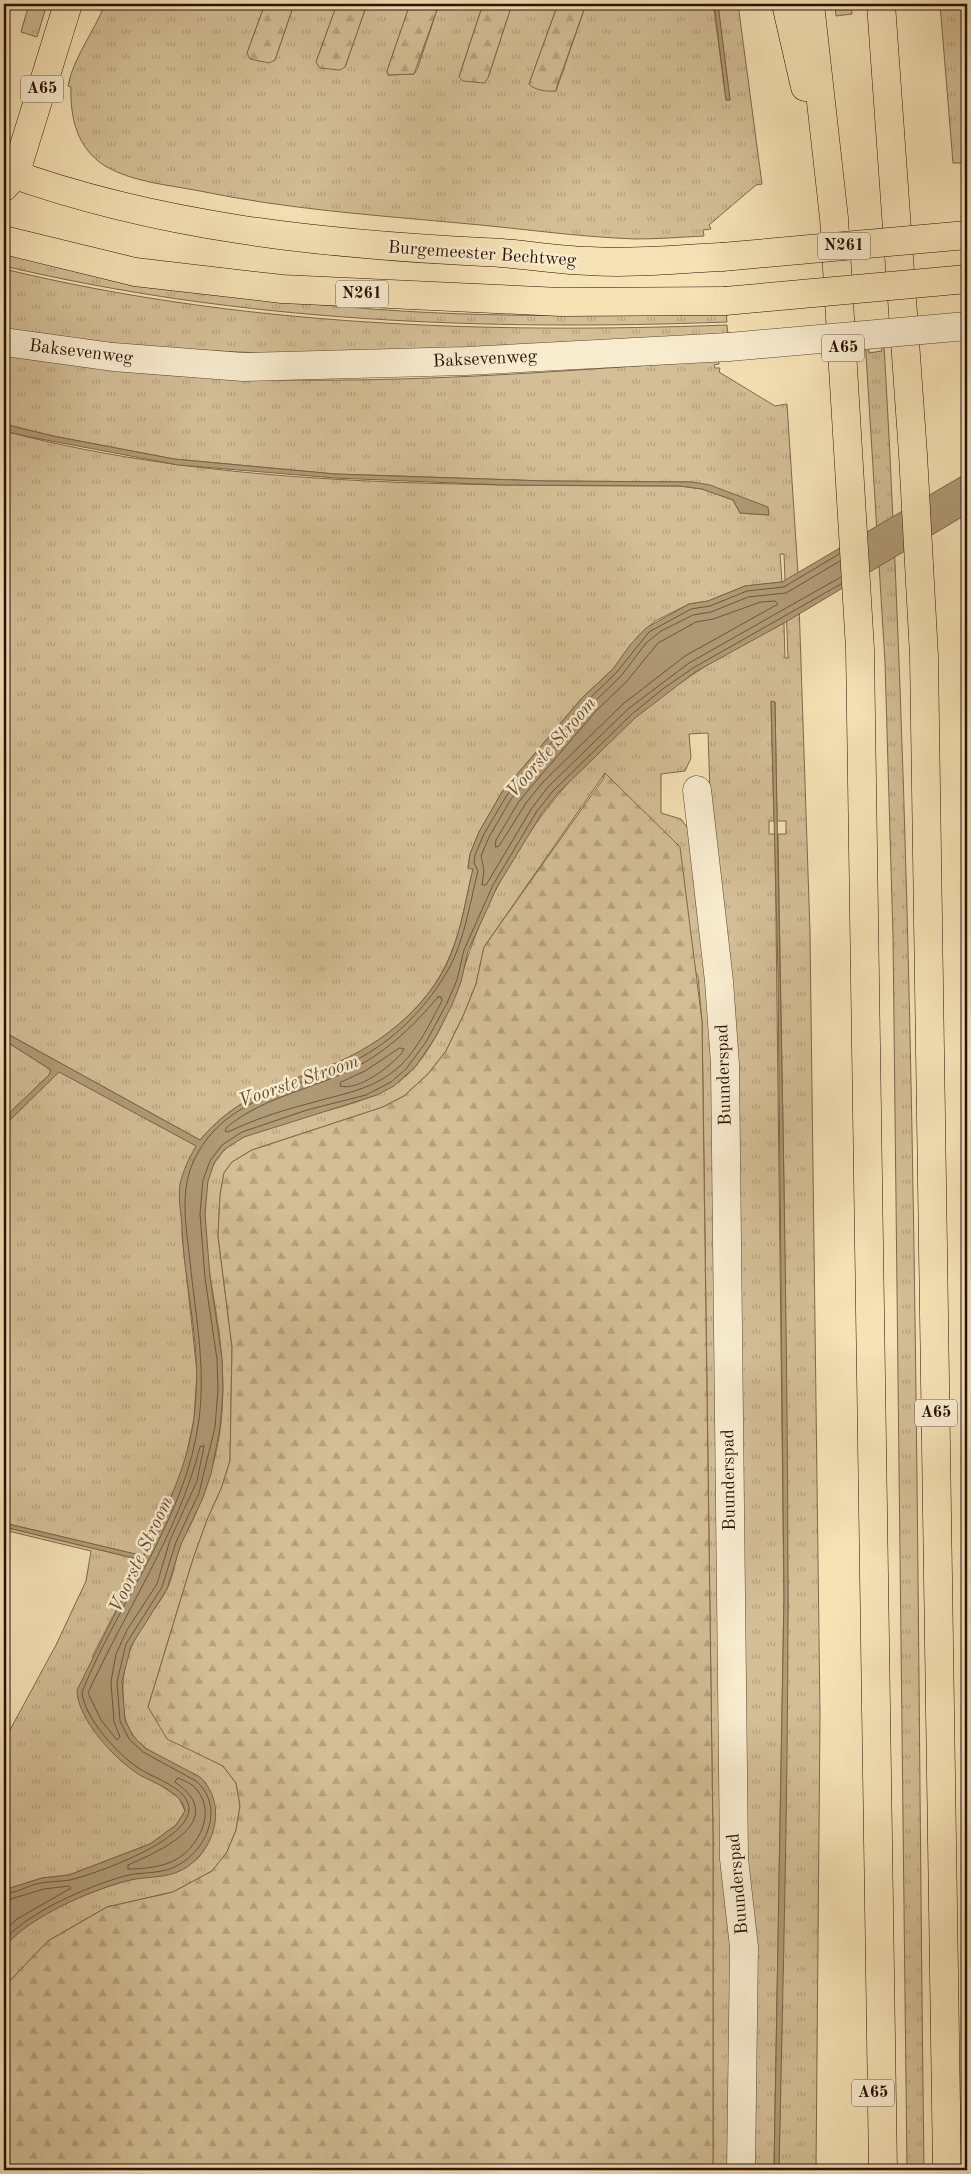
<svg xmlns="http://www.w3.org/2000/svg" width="971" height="2174" viewBox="0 0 971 2174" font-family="'Old Standard TT',serif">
	<defs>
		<pattern id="grass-tufts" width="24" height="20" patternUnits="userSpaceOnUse" patternTransform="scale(1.25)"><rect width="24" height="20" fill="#d3be96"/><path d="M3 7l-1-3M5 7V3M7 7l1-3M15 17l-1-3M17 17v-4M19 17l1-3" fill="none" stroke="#b5a280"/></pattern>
		<pattern id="forest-firs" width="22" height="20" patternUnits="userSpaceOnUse" patternTransform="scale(1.25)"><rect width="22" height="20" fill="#d3be96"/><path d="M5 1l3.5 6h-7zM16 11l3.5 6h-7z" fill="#b5a280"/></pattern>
	</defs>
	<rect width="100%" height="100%" fill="#f5e2b5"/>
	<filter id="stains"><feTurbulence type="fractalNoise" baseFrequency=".004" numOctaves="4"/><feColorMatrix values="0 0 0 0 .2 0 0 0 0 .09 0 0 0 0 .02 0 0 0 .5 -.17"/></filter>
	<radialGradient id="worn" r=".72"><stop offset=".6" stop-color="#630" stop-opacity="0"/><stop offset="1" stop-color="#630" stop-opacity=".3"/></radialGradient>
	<g fill="url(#grass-tufts)" stroke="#7f684b">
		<polygon points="29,4 47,4 37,37 21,32"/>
		<path d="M105,4H265L247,53L275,60L294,4H337L316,62L345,67L367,4H410L387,71L388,75L414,74L417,70L439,4H483L459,77L488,78L512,4H558L529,84L556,91L586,4H708L709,9L714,8L726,100H730L718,8L723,7V4H738L762,184L756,185L709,225L711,229L703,230L704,236C681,237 659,239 636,239C577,237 518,228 459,223C372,215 286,209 200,191C169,185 132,182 105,166C77,148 70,118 71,87L68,86C73,58 94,32 105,4Z"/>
		<polygon points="835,4 851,4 852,14 836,16"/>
		<polygon points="940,4 967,4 967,163 953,163"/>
		<path d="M4,254L42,262C127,276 211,293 296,302C439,318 583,318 726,311L727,322C484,331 241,322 4,266Z"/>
		<path d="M4,269C240,326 486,334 727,325L728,334L329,356L148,348L4,329Z"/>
		<path d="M880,321L883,327C919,941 916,1556 924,2170H907L893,936L885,662L864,322H867L869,353L882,351Z"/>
		<path d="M4,354C239,398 482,377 719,360V364L714,365L715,368H720L719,372L775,406L787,404L798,573L810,932L820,1715L816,2170H779L788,1604L784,1185L778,834H786V821H777L775,702H771L774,821H769V834H775L784,1597L774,2170H750L747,1904L708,733L689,734L691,758L685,771L661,774V813L681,819L689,830L713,1036L734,1941L731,2170H713V1838L703,1084L702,1021L698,977L605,773L484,947L476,984L464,1014L446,1051L428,1074L404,1096L383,1107L252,1150L232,1162L224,1173L220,1195L218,1236L232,1347L230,1461L221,1489L207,1520L193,1559L148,1707L198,1752L223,1766L236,1783L240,1806L236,1830L227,1852L212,1871L173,1892L107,1907L48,1941L4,1987V1948C26,1916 88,1892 126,1881C157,1872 195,1878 209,1840C213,1829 207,1796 206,1783L199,1777C170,1761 127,1749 124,1711C120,1673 126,1651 147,1619C154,1609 163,1598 168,1587C174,1574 175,1558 181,1544C183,1537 188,1531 191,1524C206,1492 217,1458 221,1423C224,1396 223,1368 220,1340C215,1295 191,1202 215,1162C248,1107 367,1123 415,1067C455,1019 461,964 486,910C529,814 604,733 692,675C721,655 753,640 784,623L785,658H788L784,554H780L782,582L745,586L708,601L689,604L655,621L638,636L613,669L582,698L502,792L479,832L470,854L468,867L473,869C466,897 462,927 451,953C429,1010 373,1051 319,1070C272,1087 232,1101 200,1140L4,1032V431C220,488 458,485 680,486L702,489L733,500L740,513L769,515C744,500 721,487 692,482L546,481L335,474L174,459L53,436L4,424Z"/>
		<polygon points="4,1040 51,1070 49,1075 4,1118"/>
		<polygon points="59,1071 197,1146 186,1166 182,1234 197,1372 194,1419 184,1466 176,1488 143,1556 4,1523 4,1126"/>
		<polygon points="4,1527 142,1560 93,1655 91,1726 112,1751 179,1798 185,1811 176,1825 150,1844 69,1875 42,1878 4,1890 4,1741 56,1645 86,1581 91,1551 4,1530"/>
	</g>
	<g fill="url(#forest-firs)" stroke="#7f684b">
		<polygon points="265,4 294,4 275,60 269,63 250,59 247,53"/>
		<polygon points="337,4 367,4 345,67 340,70 320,68 316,62"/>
		<polygon points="410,4 439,4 414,74 388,75 387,71"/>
		<polygon points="483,4 512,4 488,78 484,83 463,81 459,77"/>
		<path d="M558,4H586L557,86L556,91C547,92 534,90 529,84Z"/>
		<polygon points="605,773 680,847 702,1021 713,1838 713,2170 4,2170 4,1987 48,1941 107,1907 173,1892 212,1871 227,1852 236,1830 240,1806 236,1783 223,1766 167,1739 148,1707 193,1559 207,1520 221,1489 230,1461 232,1347 218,1236 220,1195 224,1173 232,1162 252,1150 383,1107 404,1096 428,1074 446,1051 464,1014 476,984 484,947 603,779"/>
	</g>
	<g fill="#b09b77" stroke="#7b6447">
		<polygon points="714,4 718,4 730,100 726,100"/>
		<polygon points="4,424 53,436 174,459 335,474 546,481 692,482 710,485 768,507 769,515 740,513 733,500 702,489 680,486 503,485 335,478 178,465 25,436 4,431"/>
		<path d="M967,473V514L784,623L695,672L635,718L557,794L542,813L497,887L468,951L461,982L452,1005L436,1036L416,1066L394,1086L377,1095L244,1137L225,1149L214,1163L208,1181L205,1214L210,1277L222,1358L223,1390L220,1428L211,1474L202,1500L181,1544L167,1589L131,1646L122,1681L125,1720L133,1736L145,1748L200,1777C228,1804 216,1851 182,1870C165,1879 144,1876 126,1881C91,1890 25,1919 4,1948V1890L42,1878L69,1875L150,1844L176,1825L185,1811C182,1791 153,1783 138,1774C115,1759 77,1719 77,1690L142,1560L4,1527V1523L144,1556C169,1502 193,1457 196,1396C200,1339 184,1283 182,1226C181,1213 178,1198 180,1184C183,1171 189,1158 196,1146L59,1072L4,1126V1118L49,1075L51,1070L4,1040V1032L200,1140C233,1101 271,1087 318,1070C373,1051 429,1010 451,954C462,927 466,897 473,869L468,868L470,854L479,832L502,792L582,698L613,669L630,645L646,628L689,604L708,601L745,586L782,582Z"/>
		<path d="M771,701L775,702C780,1002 788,1302 788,1602C788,1791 783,1981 779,2170H774L784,1597L778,973Z"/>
	</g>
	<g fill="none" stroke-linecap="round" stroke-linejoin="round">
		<g stroke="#6e563c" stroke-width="1">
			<polyline points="840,561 786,593 748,597 711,612 693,615 661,631 646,643 621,676 590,706 511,799 489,837 481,856 484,870 482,885 486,885 532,808 548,787 628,709 689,663 841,577"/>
			<polygon points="761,602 775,601 778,604 685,656 623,704 543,782 526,803 499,846 495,847 496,840 518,803 530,788 596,711 627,681 658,643 696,622 713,619"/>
			<path d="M438,997H441L442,1001C430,1023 419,1047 401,1065C375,1090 341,1094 307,1104C280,1111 253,1120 228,1132L225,1131L227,1127C261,1099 304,1091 344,1073C382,1056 411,1029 438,997Z"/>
			<path d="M400,1048L404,1049L401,1054C389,1067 359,1091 340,1086L341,1082L365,1071Z"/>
			<path d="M204,1446L197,1481L170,1540L157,1584L127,1630L116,1654L111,1682L114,1722L120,1737L117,1740L101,1720L88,1693C125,1611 178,1534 200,1447Z"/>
			<path d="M178,1778C185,1781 193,1784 197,1790C216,1812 199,1846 177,1859C164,1867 143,1869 128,1869V1865C162,1850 230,1820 175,1782Z"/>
			<path d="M4,1894C15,1893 26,1887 36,1884C48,1881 59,1882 70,1880C95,1874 205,1836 187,1801C180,1786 154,1778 140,1769C119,1756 84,1718 82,1692C118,1602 187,1517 199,1419C206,1366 195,1313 190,1261C186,1226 179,1190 195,1158C226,1095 300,1089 356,1060C393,1041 424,1010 445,975C464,945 469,906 478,871L474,863L475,855L484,834L507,795L586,702L617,672L649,632L691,609L710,606L747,591L784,587L839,554"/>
			<polyline points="4,1901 44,1889 69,1886 71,1888 17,1919 4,1931"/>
			<path d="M4,1940C29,1912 88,1886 125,1876C143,1871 164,1875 180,1864C209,1847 224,1805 196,1781L143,1752L129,1739L120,1721L117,1682L126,1644L162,1587L176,1542L199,1493L215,1427L218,1390L217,1359L205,1278L200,1214L203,1180L210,1161L222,1145L242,1132L307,1110L366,1095L391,1082L406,1069L426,1042L447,1003L457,980L464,950L493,885L537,811L553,791L632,714L664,688L693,668L841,584"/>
		</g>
		<defs>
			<g id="minor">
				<polyline points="4,342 113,357 243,367 466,361 729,347"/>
				<polyline points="697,790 719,981 725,1064 734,1859 744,1947 741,2170"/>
			</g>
			<g id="primary">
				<path d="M4,171C158,227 321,244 483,252C519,253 554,260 589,261C633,264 678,259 722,257"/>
				<polyline points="4,240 135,272 282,289 561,302 725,301"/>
			</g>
			<g id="motorway">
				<polyline points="786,4 805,87"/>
				<polyline points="810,4 834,218 860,649 883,2170"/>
				<polyline points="881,4 913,454 924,656 947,2170"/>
				<polyline points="4,187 15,175 68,4"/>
			</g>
		</defs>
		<use href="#minor" stroke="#5e452d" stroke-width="29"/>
		<use href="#primary" stroke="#2b1100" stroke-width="29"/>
		<use href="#motorway" stroke="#2b1100" stroke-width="29"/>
		<use href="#minor" stroke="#f8eccf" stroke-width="28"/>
		<use href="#primary" stroke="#f5e2b5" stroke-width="28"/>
		<use href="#motorway" stroke="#f5e2b5" stroke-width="28"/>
		<defs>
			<polyline id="minor-bridge" points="729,347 967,326"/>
			<g id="primary-bridge">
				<polyline points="722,257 967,235"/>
				<polyline points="725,301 967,279"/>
			</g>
		</defs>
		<use href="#minor-bridge" stroke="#5e452d" stroke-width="29" stroke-linecap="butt"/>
		<use href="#primary-bridge" stroke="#2b1100" stroke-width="29" stroke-linecap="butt"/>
		<use href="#minor-bridge" stroke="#f8eccf" stroke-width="28"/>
		<use href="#primary-bridge" stroke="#f5e2b5" stroke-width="28"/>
	</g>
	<g text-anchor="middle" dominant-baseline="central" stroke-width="5" stroke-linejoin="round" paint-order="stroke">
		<g fill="#f8eccf" stroke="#68533e" stroke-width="1">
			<rect x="21" y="75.5" width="42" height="27" rx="4"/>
			<rect x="818" y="232.5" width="52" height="27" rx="4"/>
			<rect x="336" y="280.5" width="52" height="27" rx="4"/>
			<rect x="822" y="334.5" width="42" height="27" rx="4"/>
			<rect x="915" y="1399.5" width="42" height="27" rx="4"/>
			<rect x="852" y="2079.5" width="42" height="27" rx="4"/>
		</g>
		<g font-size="16" font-weight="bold" fill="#2b1100">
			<text x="42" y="89">A65</text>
			<text x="844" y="246">N261</text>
			<text x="362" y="294">N261</text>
			<text x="843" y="348">A65</text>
			<text x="936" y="1413">A65</text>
			<text x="873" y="2093">A65</text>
		</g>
		<g font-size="18" fill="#2b1100" stroke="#f8eccf">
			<text transform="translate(482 254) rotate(4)">Burgemeester Bechtweg</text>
			<text transform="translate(81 352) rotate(7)">Baksevenweg</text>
			<text transform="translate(485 359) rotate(-3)">Baksevenweg</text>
			<text transform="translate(724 1075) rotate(-92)">Buunderspad</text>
			<text transform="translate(729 1480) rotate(-91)">Buunderspad</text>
			<text transform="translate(738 1884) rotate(-95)">Buunderspad</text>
		</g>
		<g font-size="19" font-style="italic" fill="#674f36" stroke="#f8eccf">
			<text transform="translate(552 748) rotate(-49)">Voorste Stroom</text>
			<text transform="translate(299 1082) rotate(-19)">Voorste Stroom</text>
			<text transform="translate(142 1555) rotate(-65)">Voorste Stroom</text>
		</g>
	</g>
	<rect width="971" height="2174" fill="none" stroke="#f5e2b5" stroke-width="20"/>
	<rect x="5" y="5" width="961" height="2164" fill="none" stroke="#2b1100" stroke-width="2.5"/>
	<rect x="10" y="10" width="951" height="2154" fill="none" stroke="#2b1100"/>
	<rect width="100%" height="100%" filter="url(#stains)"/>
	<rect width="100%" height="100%" fill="url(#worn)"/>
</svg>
